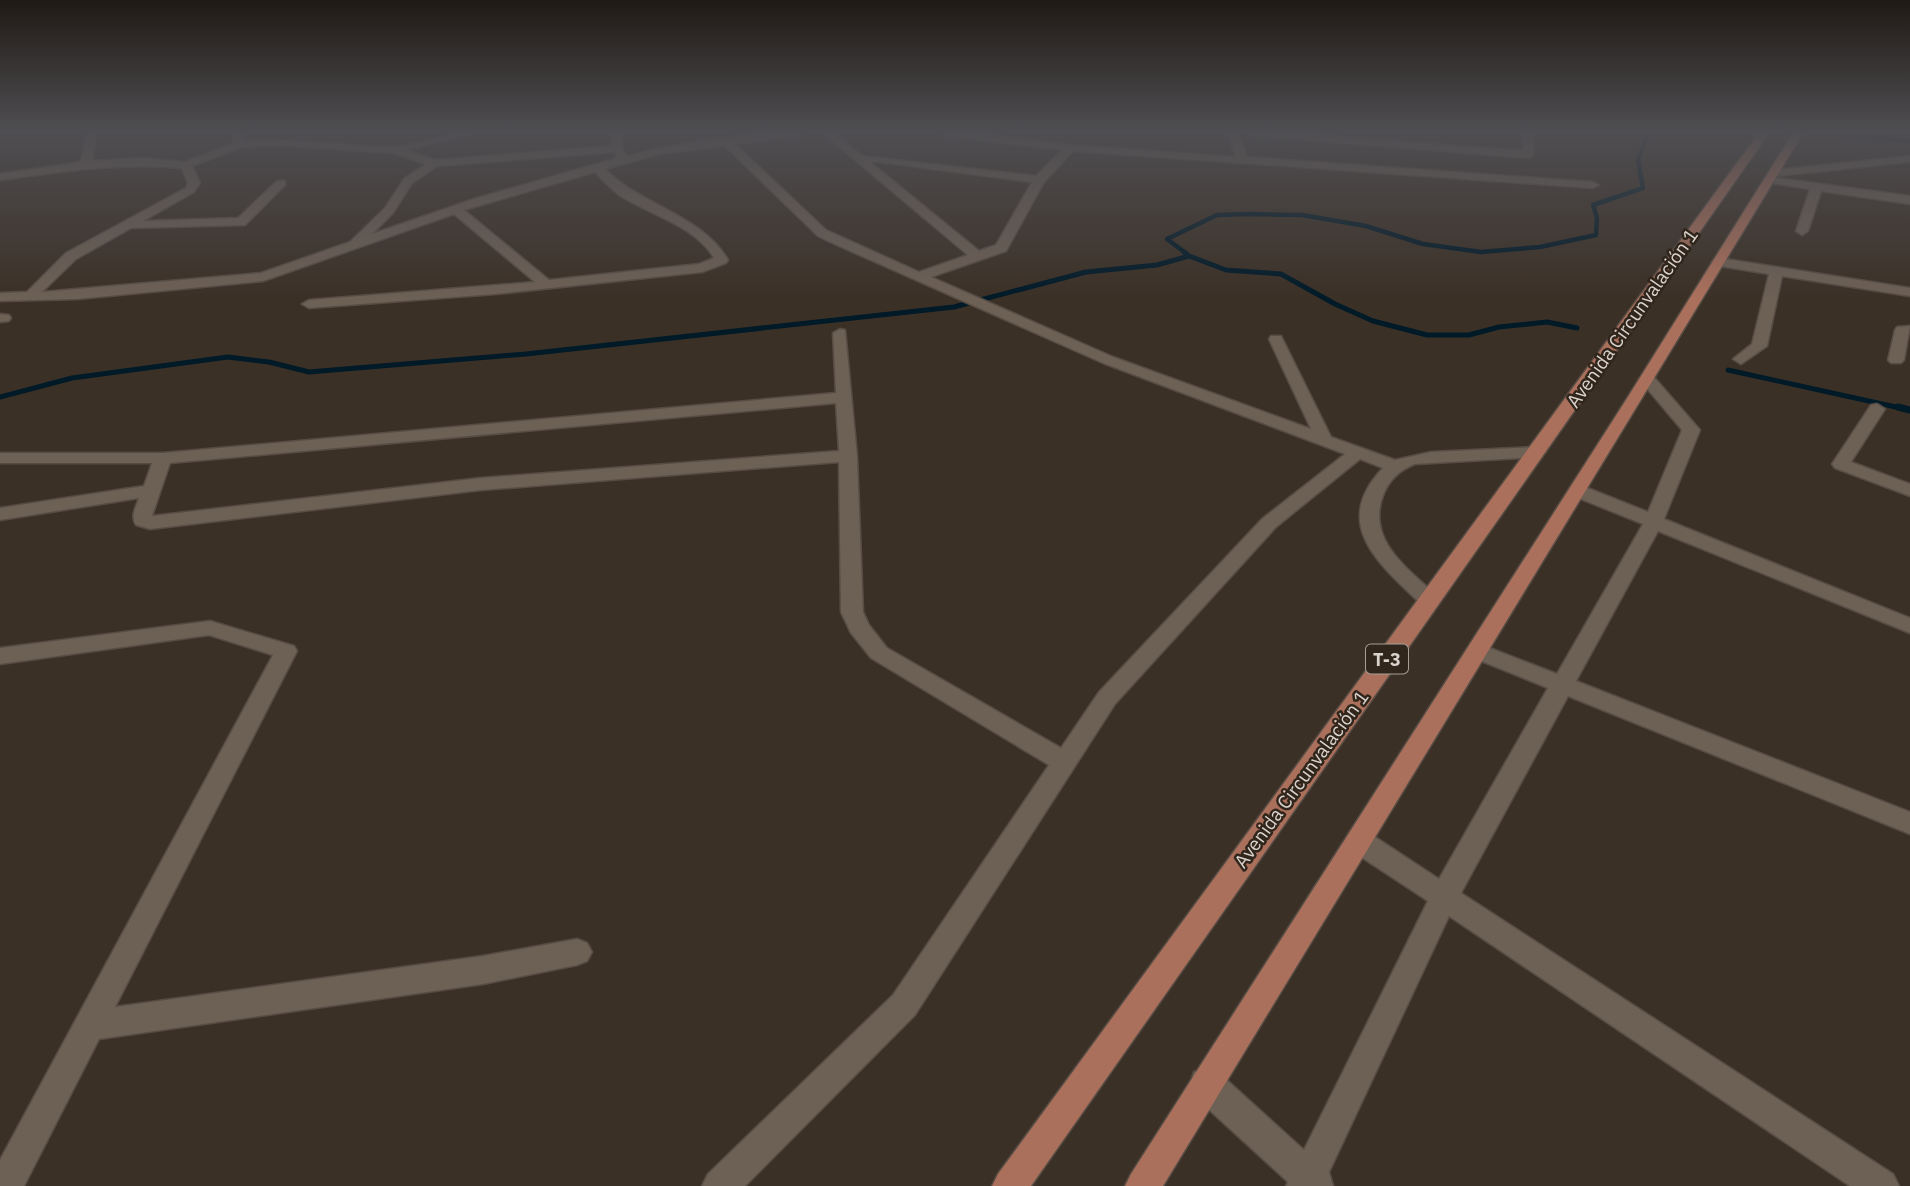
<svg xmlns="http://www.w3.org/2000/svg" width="1910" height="1186" viewBox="0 0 1910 1186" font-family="'IBM Plex Sans',sans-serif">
	<rect width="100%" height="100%" fill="#3b3026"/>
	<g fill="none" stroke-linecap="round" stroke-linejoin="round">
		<g stroke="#001a28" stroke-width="4.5">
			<polyline points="1833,133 1910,141"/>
			<polyline points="1187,254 1167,239 1217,215 1248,214 1302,215 1366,226 1423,244 1481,252 1540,247 1596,235 1597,218 1593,205 1643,188 1638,160 1648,133"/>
		</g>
		<g stroke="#001a28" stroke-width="5">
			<polyline points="1189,256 1226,270 1281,274 1335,304 1373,321 1427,335 1469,335 1499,327 1547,322 1577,328"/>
			<polyline points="1728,370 1905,409"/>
			<polyline points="0,397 72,378 228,357 269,362 309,372 526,354 954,307 1086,272 1157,265 1189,256 1184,252"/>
		</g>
		<polyline stroke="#001a28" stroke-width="7" points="1898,407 1910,410"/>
		<defs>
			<g id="minor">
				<path d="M87,133H97L92,161L142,158L185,162L234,143L232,133H242L244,141C293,138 342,146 391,147C418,147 444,133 471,133L406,150L435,160L612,146V133H622V149L628,156C684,141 746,133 804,133L799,136L735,144L826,230L919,272L968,255L823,133H834L862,156L1036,176L1062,150L945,136L940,133H969L1070,145L1236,157L1228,133H1238L1247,157L1593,182L1599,185L1593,188L1073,151L1044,182L1006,251L931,277L1113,357L1311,429L1269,339L1271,336H1281L1331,437L1395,460L1431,452L1537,447L1546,452L1537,457L1415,464C1400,470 1390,479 1384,493C1365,539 1406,567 1436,595L1440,600L1436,605H1422C1380,565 1329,524 1383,468L1360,459L1276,527L1115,704L915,1015L745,1186H702L708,1174L893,995L1049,765L871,658L851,633L841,612L839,462L481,490L150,529L136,525C130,516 136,507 139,498L0,520V508L144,486L152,463H0V453H163L836,393L833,333L840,329L845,330L857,456L863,612L869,625L887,648L1061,748L1099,692L1262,519L1345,454L1103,363L828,241L818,236L725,146L659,154L605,169C640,205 702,215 728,260L726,263L702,272L495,294L309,308L302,304L309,300L535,282L454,214L263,281L77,299L0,301V293L27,292L66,253L186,188L188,183L182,168C120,162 61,172 0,180V174L81,162ZM275,145L393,153L426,164L404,179L385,208L350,242L261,273L42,292L76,259L131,228L245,225L285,185V181H277L238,218L143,221L194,192L200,183L192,166L242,147ZM614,152L618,158L477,198L372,234L393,213L412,183L437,166ZM870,162H879L1032,182L996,245L979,251ZM595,172C603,180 610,188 619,195C648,214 696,226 714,258L699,264L549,280L464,210ZM836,403L839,451L481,478L152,516L170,463Z"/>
				<polygon points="1248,133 1289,133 1524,151 1523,133 1533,133 1534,155 1529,158 1253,136"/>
				<polygon points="1910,156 1910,162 1776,176 1770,173 1776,170"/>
				<polygon points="1769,177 1910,196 1910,204 1821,191 1808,231 1802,235 1796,231 1810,189 1765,182 1765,178"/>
				<polygon points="1719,258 1910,288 1910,296 1782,276 1767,346 1741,364 1733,359 1752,344 1769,274 1714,265 1712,262"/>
				<polygon points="0,314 9,315 11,318 9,321 0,322"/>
				<polygon points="1910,326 1904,360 1901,363 1891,363 1888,360 1895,330 1897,327"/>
				<polygon points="1647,374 1653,376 1700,430 1664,519 1910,618 1910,633 1658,531 1576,681 1910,812 1910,834 1568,696 1461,893 1893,1174 1899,1186 1850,1186 1449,916 1329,1172 1333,1186 1286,1186 1288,1182 1194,1096 1190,1084 1194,1072 1206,1068 1218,1072 1304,1150 1428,901 1349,849 1346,841 1349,833 1359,830 1369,833 1439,879 1548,688 1469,656 1466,651 1469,646 1477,643 1557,674 1643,524 1571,495 1569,491 1571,487 1585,487 1648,512 1682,430 1639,379"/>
				<polygon points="1877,404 1885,409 1851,462 1910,484 1910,496 1835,468 1832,464 1871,405"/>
				<polygon points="210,621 294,646 297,651 115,1007 483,956 577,939 587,943 592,952 587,961 577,965 483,984 99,1039 24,1186 0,1186 0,1160 273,655 209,635 0,664 0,648"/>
			</g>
			<g id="major">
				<polygon points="1759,133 1769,133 1031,1186 992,1186 998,1174"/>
				<polygon points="1793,133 1803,133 1163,1186 1125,1186 1131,1174 1626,400"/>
			</g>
		</defs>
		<use href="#minor" stroke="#564c44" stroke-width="3"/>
		<use href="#major" stroke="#564c44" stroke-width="3"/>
		<use href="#minor" fill="#6d6055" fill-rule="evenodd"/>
		<use href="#major" fill="#ab705c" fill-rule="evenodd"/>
	</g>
	<linearGradient id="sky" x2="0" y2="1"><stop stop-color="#201a15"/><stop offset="0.44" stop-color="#4f4e52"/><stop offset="1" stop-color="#4f4e52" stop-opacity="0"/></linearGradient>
	<rect width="1910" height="299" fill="url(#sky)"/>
	<g text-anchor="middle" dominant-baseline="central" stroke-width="5" stroke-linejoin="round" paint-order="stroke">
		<rect fill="#31261c" stroke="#a79e97" stroke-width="2" x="1366" y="644.5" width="42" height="29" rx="5"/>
		<g font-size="18" font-weight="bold" fill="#dad2cc">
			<text x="1387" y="659">T-3</text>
		</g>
		<g font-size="19" fill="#dad2cc" stroke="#31261c">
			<text transform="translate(1632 318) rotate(-55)">Avenida Circunvalación 1</text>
			<text transform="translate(1301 779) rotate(-54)">Avenida Circunvalación 1</text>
		</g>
	</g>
</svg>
